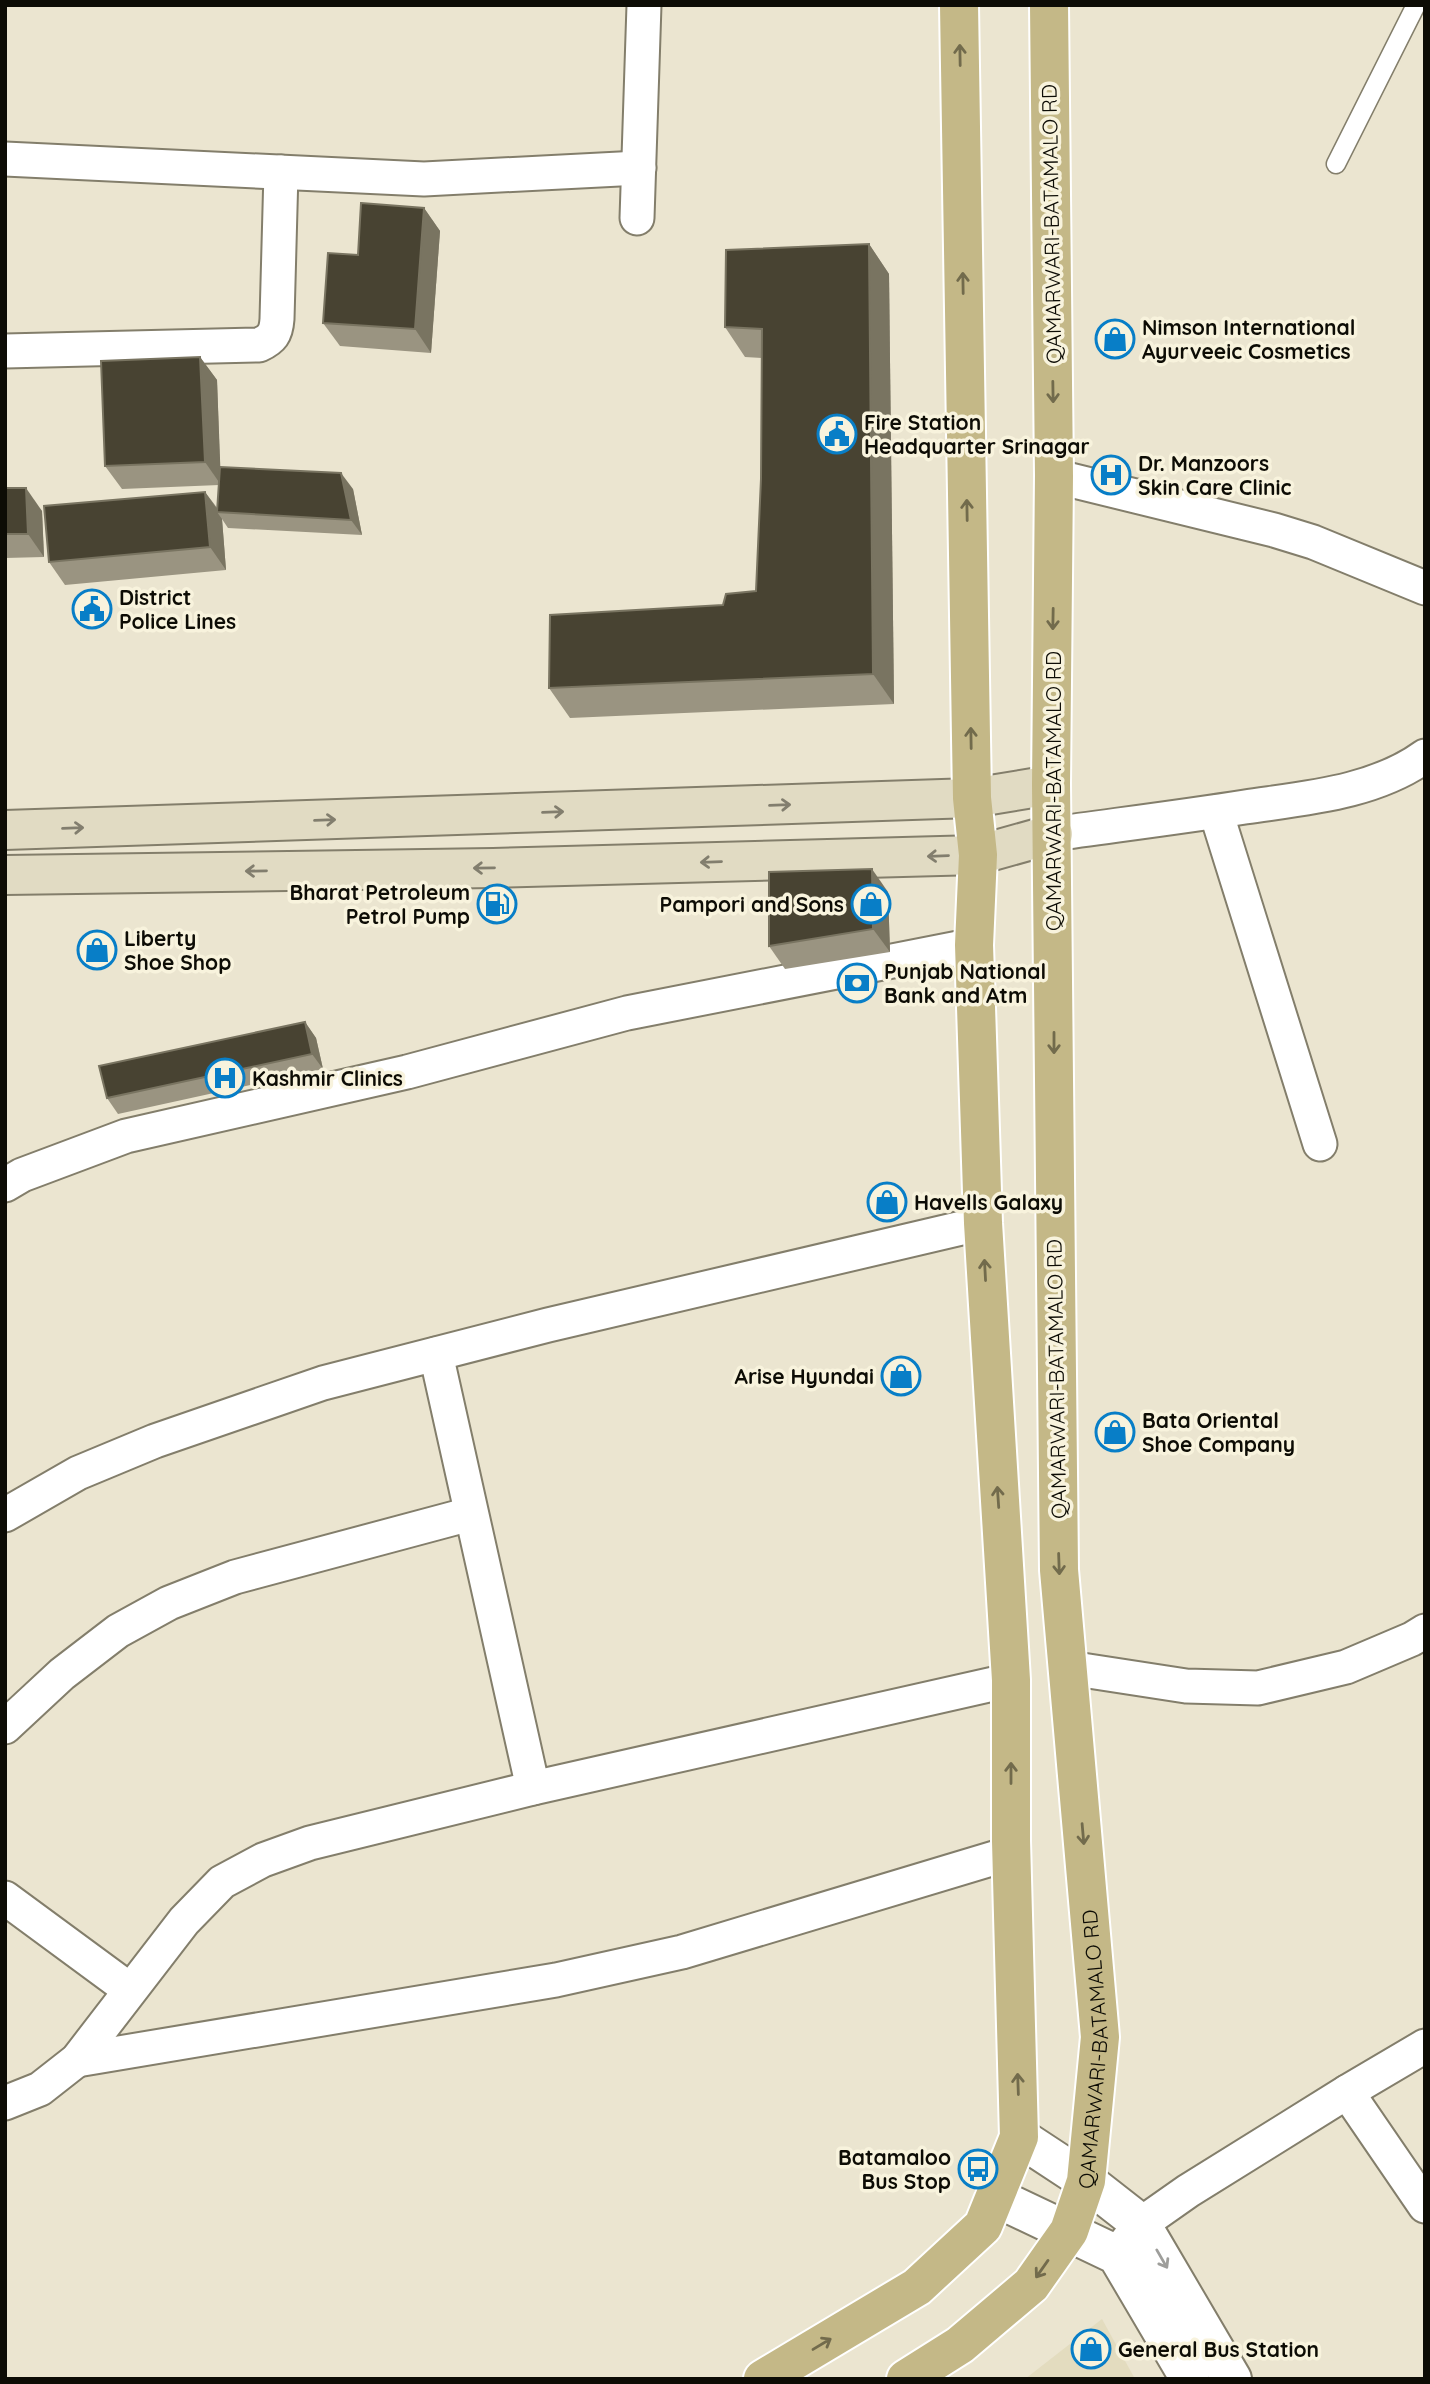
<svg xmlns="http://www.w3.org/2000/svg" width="1430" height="2384" viewBox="0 0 1430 2384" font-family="Quicksand,sans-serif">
	<rect width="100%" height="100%" fill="#ebe5d0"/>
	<polygon fill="#e3dcbf" points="1102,2319 1135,2379 1025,2379"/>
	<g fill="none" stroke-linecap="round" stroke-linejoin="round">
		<defs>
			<polyline id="service" points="1336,164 1416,5"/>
			<g id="minor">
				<polyline points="5,159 424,179 639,168"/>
				<polyline points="637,218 644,5"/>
				<path d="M5,351L259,345C272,339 276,334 277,319L281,172"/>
				<polyline points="1054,476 1274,530 1313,542 1425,588"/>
				<polyline points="1216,812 1320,1144"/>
				<path d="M1053,834C1117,825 1181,817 1245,807C1305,798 1374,793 1425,756"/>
				<polyline points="5,1185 22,1175 126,1136 407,1072 627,1013 974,945"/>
				<polyline points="436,1354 533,1788"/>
				<polyline points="5,1515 78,1473 155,1441 323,1383 548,1325 983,1223"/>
				<polyline points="1069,1668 1186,1686 1258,1688 1346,1667 1412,1639 1425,1631"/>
				<polyline points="5,1727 62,1674 118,1631 169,1603 235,1577 470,1514"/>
				<polyline points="5,1898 130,1990"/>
				<polyline points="77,2060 556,1980 682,1952 1011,1853"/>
				<polyline points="1347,2092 1425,2206"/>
				<polyline points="5,2103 40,2089 77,2060 184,1921 222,1882 263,1860 310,1843 533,1788 1011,1680"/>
				<polyline points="1124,2245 1141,2224 1188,2191 1347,2092 1425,2046"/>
			</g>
			<g id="tertiary">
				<polyline points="1019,2137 1086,2181 1141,2224 1232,2379"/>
				<polyline points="995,2197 1117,2255 1190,2379"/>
			</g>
			<g id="secondary">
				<polyline points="5,830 972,798 1051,785"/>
				<polyline points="5,875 493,868 978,855 1053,834"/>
			</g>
			<g id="primary">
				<polyline points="763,2379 917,2287 983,2226 1019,2137 1011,1841 1011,1680 983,1223 974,945 978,855 972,798 959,5"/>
				<path id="s1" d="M906,2379L960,2345L1031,2285L1069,2231L1086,2181L1100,2037L1059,1570L1051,785L1054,476L1049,5"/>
			</g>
		</defs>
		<use href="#service" stroke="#837e6b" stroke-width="21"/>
		<use href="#minor" stroke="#837e6b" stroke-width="37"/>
		<use href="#tertiary" stroke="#837e6b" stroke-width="42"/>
		<use href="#secondary" stroke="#837e6b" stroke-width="42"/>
		<use href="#primary" stroke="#fff" stroke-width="42"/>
		<use href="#service" stroke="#fff" stroke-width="18"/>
		<use href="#minor" stroke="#fff" stroke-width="33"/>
		<use href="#tertiary" stroke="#fff" stroke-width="38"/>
		<use href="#secondary" stroke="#e1dbc3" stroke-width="38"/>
		<use href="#primary" stroke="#c4b887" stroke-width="38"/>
	</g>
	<g fill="#9a9481">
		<polygon points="424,208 440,231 431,353 340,346 323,323"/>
		<polygon points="869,244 889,274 894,704 570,718 549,688 723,605 756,591 761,479 762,358 745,357 725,327"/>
		<polygon points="200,357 217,380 220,467 353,489 362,535 228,528 222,519 226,570 65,585 49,562 205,492 218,509 219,485 122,489 105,466"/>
		<polygon points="5,488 42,511 44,557 5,558"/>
		<polygon points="888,892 890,952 785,969 769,946"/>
		<polygon points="305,1022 316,1038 323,1069 118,1114 107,1098"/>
	</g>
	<g fill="#797461">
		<polygon points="424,208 440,231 431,353 415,329"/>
		<polygon points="869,244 889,274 894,704 873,674"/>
		<polygon points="200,357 217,380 221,485 205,462"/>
		<polygon points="341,473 353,489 362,535 351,520"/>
		<polygon points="26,488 42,511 44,557 28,534"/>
		<polygon points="205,492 220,513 217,512 222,519 226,570 210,547"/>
		<polygon points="872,869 888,892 890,952 873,929"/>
		<polygon points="305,1022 316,1038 323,1069 312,1054"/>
	</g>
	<g fill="#484332" stroke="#797461" stroke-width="2">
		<polygon points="361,203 424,208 415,329 323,323 328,253 358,255"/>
		<polygon points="869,244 873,674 549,688 550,615 723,605 726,594 756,591 761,479 762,329 725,327 726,250"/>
		<polygon points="200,357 205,462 105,466 101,361"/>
		<polygon points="220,467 341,473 351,520 217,512"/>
		<polygon points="5,488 26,488 28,534 5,534"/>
		<polygon points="205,492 210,547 49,562 44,506"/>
		<polygon points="872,869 873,929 769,946 769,872"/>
		<polygon points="305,1022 312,1054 107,1098 99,1066"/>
	</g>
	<defs><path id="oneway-shaft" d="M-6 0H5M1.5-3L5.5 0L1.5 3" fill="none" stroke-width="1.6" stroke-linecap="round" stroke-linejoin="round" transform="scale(1.75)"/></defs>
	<g stroke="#726b4c">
		<use href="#oneway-shaft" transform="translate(960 55) rotate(-91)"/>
		<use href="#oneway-shaft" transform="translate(963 283) rotate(-91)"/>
		<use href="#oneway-shaft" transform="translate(1053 392) rotate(89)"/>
		<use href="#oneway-shaft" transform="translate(967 510) rotate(-91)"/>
		<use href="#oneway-shaft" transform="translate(1053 619) rotate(91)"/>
		<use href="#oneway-shaft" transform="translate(971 738) rotate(-91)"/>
		<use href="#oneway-shaft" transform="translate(1054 1043) rotate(90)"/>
		<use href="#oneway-shaft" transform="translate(985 1270) rotate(-93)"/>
		<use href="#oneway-shaft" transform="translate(998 1497) rotate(-94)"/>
		<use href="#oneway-shaft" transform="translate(1059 1564) rotate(88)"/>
		<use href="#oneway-shaft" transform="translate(1011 1773) rotate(-90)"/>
		<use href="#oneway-shaft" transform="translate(1083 1834) rotate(85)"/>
		<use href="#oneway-shaft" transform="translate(1018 2084) rotate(-92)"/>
		<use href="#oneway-shaft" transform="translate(1042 2269) rotate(125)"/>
		<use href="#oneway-shaft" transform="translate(822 2344) rotate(-31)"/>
	</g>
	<g stroke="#827e6e">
		<use href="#oneway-shaft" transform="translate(780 805) rotate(-2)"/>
		<use href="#oneway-shaft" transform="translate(553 812) rotate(-2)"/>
		<use href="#oneway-shaft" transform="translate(325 820) rotate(-2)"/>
		<use href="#oneway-shaft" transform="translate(73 828) rotate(-2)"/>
		<use href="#oneway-shaft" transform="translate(938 856) rotate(178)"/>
		<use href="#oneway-shaft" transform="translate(711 862) rotate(178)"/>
		<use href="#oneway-shaft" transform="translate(484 868) rotate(179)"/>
		<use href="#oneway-shaft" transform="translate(256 871) rotate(179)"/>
	</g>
	<use stroke="#9e9e9b" href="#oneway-shaft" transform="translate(1162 2259) rotate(60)"/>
	<defs>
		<symbol id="shop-ring" viewBox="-11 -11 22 22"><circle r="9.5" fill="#f8f3dd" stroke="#087ec7" stroke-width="1.5"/><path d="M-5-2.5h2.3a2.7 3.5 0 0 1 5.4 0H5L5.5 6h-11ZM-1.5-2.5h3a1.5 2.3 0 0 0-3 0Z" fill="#087ec7"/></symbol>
		<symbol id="civic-ring" viewBox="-11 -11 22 22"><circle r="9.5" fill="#f8f3dd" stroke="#087ec7" stroke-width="1.5"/><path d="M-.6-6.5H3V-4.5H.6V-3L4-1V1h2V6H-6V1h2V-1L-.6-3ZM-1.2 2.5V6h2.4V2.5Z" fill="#087ec7"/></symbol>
		<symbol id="hospital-ring" viewBox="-11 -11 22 22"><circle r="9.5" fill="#f8f3dd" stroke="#087ec7" stroke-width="1.5"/><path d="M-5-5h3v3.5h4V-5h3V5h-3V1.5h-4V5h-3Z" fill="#087ec7"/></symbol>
		<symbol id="fuel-ring" viewBox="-11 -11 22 22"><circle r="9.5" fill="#f8f3dd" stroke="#087ec7" stroke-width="1.5"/><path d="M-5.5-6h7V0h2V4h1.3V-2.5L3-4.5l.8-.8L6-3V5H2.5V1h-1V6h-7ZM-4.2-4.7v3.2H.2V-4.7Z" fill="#087ec7"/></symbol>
		<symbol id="bank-ring" viewBox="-11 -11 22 22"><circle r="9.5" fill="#f8f3dd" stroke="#087ec7" stroke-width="1.5"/><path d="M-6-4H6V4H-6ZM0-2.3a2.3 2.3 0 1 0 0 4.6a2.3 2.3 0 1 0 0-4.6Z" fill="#087ec7"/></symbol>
		<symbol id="bus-ring" viewBox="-11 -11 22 22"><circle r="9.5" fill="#f8f3dd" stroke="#087ec7" stroke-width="1.5"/><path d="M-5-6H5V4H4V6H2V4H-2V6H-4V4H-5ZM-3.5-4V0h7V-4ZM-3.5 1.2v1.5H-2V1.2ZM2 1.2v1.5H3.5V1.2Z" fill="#087ec7"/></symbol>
	</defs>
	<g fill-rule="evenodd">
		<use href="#shop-ring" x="1093" y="317" width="44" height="44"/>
		<use href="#civic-ring" x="815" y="412" width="44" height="44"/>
		<use href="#hospital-ring" x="1089" y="453" width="44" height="44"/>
		<use href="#civic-ring" x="70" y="587" width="44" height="44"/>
		<use href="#fuel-ring" x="475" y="882" width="44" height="44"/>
		<use href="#shop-ring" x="849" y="882" width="44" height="44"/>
		<use href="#shop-ring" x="75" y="928" width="44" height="44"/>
		<use href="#bank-ring" x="835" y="961" width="44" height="44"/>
		<use href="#hospital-ring" x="203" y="1056" width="44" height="44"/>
		<use href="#shop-ring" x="865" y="1180" width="44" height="44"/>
		<use href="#shop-ring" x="879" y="1354" width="44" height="44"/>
		<use href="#shop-ring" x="1093" y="1410" width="44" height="44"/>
		<use href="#bus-ring" x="956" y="2147" width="44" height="44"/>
		<use href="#shop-ring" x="1069" y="2327" width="44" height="44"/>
	</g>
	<g text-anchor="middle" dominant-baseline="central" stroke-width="7" stroke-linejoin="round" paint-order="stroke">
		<g font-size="21" fill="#0d0c05" stroke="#f8f3dd">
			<text transform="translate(1051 224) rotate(-91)">QAMARWARI-BATAMALO RD</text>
			<text transform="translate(1053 791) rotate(-90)">QAMARWARI-BATAMALO RD</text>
			<text transform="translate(1056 1379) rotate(-91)">QAMARWARI-BATAMALO RD</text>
			<text stroke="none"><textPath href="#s1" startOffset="408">QAMARWARI-BATAMALO RD</textPath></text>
		</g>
		<g font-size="21" font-weight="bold" fill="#0d0c05" stroke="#f8f3dd" text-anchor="start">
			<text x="1142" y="327">Nimson International<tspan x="1142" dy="24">Ayurveeic Cosmetics</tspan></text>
			<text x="864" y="422">Fire Station<tspan x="864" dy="24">Headquarter Srinagar</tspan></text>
			<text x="1138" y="463">Dr. Manzoors<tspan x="1138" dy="24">Skin Care Clinic</tspan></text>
			<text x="119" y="597">District<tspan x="119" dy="24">Police Lines</tspan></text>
			<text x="470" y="892" text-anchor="end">Bharat Petroleum<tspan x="470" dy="24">Petrol Pump</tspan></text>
			<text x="844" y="904" text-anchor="end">Pampori and Sons</text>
			<text x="124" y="938">Liberty<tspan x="124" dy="24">Shoe Shop</tspan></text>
			<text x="884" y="971">Punjab National<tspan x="884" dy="24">Bank and Atm</tspan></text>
			<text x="252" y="1078">Kashmir Clinics</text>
			<text x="914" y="1202">Havells Galaxy</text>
			<text x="874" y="1376" text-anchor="end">Arise Hyundai</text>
			<text x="1142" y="1420">Bata Oriental<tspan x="1142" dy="24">Shoe Company</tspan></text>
			<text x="951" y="2157" text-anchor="end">Batamaloo<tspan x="951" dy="24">Bus Stop</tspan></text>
			<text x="1118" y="2349">General Bus Station</text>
		</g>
	</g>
	<rect width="1430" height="2384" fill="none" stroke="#0d0c05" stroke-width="14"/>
</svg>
